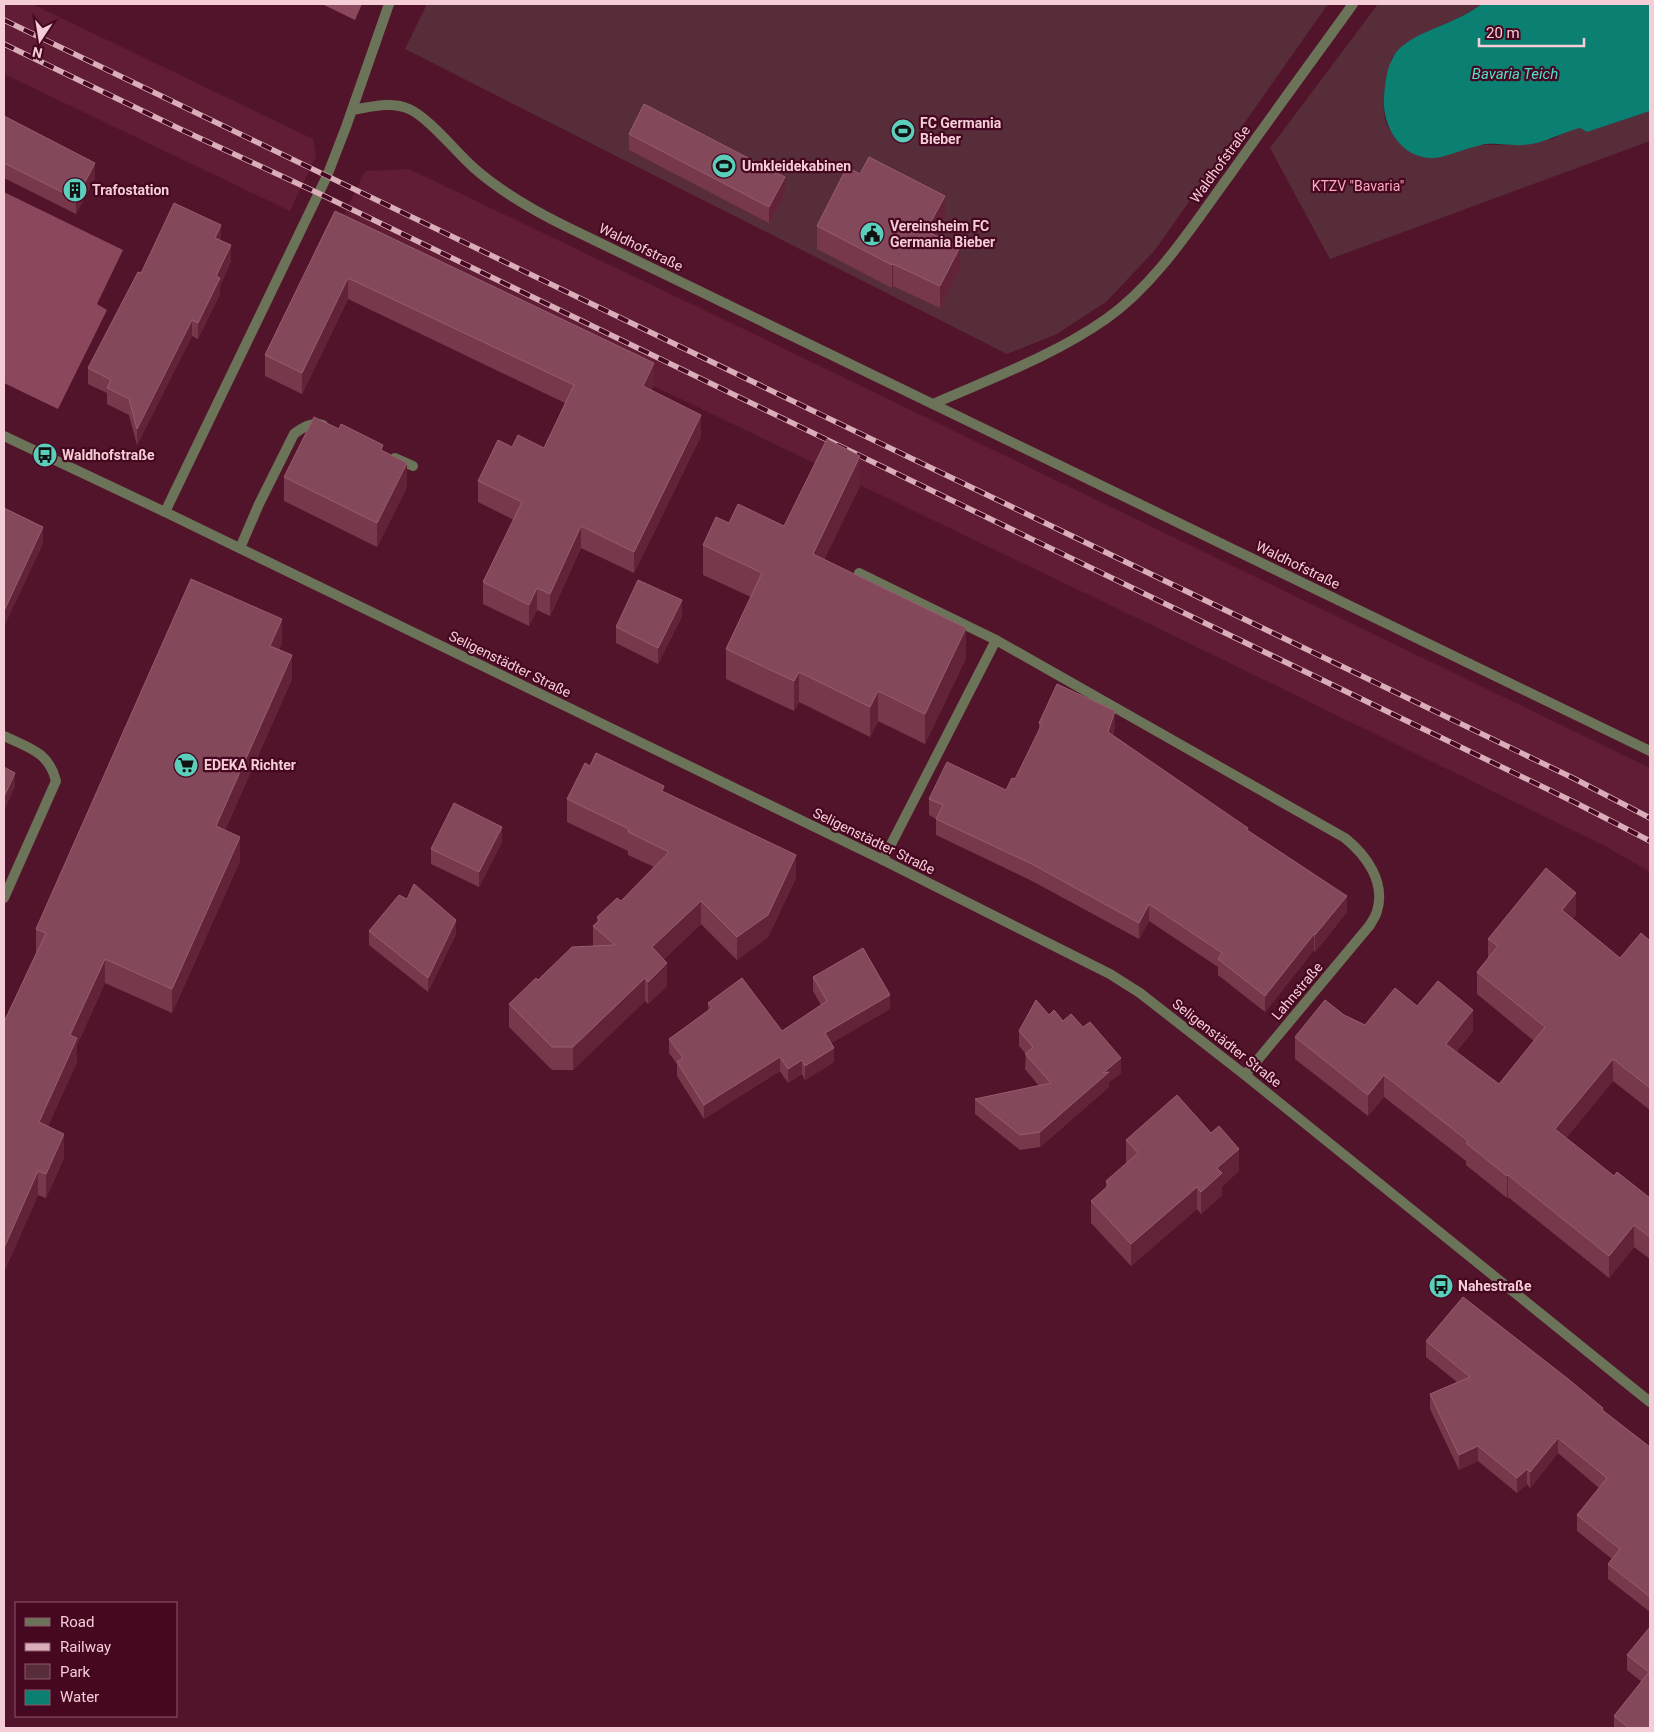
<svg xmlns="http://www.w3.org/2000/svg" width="1654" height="1732" viewBox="0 0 1654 1732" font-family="Roboto,sans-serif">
	<rect width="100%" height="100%" fill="#52142b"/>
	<g fill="#611d36">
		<polygon points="4,4 32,4 313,139 316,156 290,211 4,74"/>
		<polygon points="409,169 729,322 1650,768 1650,872 1605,846 1164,631 335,233 365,171"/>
	</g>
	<g fill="#572d3a">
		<polygon points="427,4 1328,4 1155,250 1107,301 1057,334 1007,354 405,49"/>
		<path d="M1378,4H1482L1457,19L1441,25L1392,57C1387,77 1381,99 1385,119C1387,128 1394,136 1399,143L1499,145L1553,139L1570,130L1580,128L1587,132L1650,111V141L1330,259L1270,148Z"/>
	</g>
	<g fill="#8b475c">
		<polygon points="322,4 362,4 355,20"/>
		<polygon points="4,192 123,250 97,304 107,310 58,409 4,383"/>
	</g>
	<path fill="#0b7f72" d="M1482,4H1650V111L1587,132L1580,128C1560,133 1544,144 1523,145C1509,146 1494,142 1481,145C1467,148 1454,154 1441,157C1406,164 1382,130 1384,99C1385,80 1388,55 1405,44C1420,33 1439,27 1456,19C1465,15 1474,9 1482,4Z"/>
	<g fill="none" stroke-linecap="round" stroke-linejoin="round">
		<g stroke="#6b7358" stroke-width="10">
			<polyline points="395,458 413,466"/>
			<path d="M240,548L259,504L294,434C303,427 312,422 323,425"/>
			<path d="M859,573L996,640L1345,838C1366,855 1386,882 1377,911C1376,916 1372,921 1370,925"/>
			<polyline points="883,860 996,640"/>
		</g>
		<g stroke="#6b7358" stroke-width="10">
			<path d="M352,110C371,107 391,101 409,109C428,117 457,153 474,168C501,192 533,210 565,226L1650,751"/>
			<path d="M933,404C992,378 1053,356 1106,319C1156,284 1193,225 1229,176C1270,118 1312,61 1353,4"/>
			<polyline points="165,512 327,176 346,127 389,4"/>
			<path d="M4,736C29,748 49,752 56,781L4,898"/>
			<polyline points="1245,1075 1370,925"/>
		</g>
		<polyline stroke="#6b7358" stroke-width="10" points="4,436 165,512 883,860 1110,974 1140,993 1245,1075 1650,1402"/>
		<defs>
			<g id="rail">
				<polyline points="4,20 1573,778 1650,818"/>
				<polyline points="4,44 180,129 318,193 1576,803 1650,841"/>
			</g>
		</defs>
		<use href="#rail" stroke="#daaeb9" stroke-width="5.5"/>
		<use href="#rail" stroke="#460821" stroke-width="4" stroke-dasharray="11" stroke-linecap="butt"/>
	</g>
	<g fill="#77384c">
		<polygon points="4,116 95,178 76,214 4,178"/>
		<polygon points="629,134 785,194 769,223 629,150"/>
		<polygon points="335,211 654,385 651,390 701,436 634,573 581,548 550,616 537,610 529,626 483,604 483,582 514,520 478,502 478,481 512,447 544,448 565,403 348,299 302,394 265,376 265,355"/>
		<polygon points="945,219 936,236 960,270 940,308 893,286 892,288 817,249 817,226"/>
		<polygon points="221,241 231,261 220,286 220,294 198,339 192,336 137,445 129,415 107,404 107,393 88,384 88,368 141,273"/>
		<polygon points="383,451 407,487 377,547 284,501 284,477"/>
		<polygon points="860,486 824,559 966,658 925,744 878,721 870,737 799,702 794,711 726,679 726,649 751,597 703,575 703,545 729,523 784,526"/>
		<polygon points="682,616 658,664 616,643 616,627"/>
		<polygon points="282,643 279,650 292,679 225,830 240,861 172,1013 105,983 77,1045 77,1062 48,1126 64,1158 46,1198 38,1195 4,1272 4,1022 36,953 36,929"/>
		<polygon points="1039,723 1115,727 1113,735 1248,831 1347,912 1315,952 1314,950 1265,1012 1218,975 1218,967 1149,921 1139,939 1032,881 936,835 936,819 929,815 929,799 1006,790 1015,779 1039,730"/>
		<polygon points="664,792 796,878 768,937 737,960 701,924 664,959 667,986 648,1004 645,1001 573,1070 552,1070 509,1027 509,1004 538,980 593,946 593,926 597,922 597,917 621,901 654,867 628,855 628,851 567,822 567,799"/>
		<polygon points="502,842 479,887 431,864 431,849"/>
		<polygon points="407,899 456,934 428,992 369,945 369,931"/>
		<polygon points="1576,915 1572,919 1620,958 1650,941 1650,1110 1613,1081 1566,1138 1614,1176 1650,1198 1650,1259 1634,1247 1609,1278 1508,1197 1507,1198 1466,1165 1466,1161 1384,1097 1368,1116 1295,1059 1295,1037 1344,1015 1365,1025 1417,1006 1473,1031 1456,1052 1499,1084 1534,1041 1477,994 1477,972 1488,958 1488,939"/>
		<polygon points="813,977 890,1009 831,1043 834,1062 805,1080 802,1074 788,1083 780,1071 704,1119 677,1076 677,1064 669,1053 669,1039 708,1010 708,1003 782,1031 821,1005 813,991"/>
		<polygon points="1049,1015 1063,1021 1121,1073 1109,1082 1109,1087 1040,1147 1020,1150 975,1114 975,1099 1039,1086 1025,1069 1026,1054 1019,1046 1019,1031"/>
		<polygon points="1211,1133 1239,1171 1222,1186 1222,1195 1201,1214 1197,1209 1131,1266 1091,1223 1091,1201 1106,1188 1106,1181 1127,1163 1126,1162 1126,1140"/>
		<polygon points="1426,1341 1603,1410 1650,1447 1650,1612 1608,1579 1608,1564 1612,1559 1577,1531 1577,1515 1599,1488 1558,1453 1530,1488 1527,1484 1517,1493 1478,1461 1459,1470 1430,1409 1430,1394 1457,1382 1426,1357"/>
		<polygon points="1650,1627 1650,1728 1614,1728 1614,1716 1642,1682 1627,1670 1627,1655"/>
	</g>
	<g fill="#622339">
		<polygon points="95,163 95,178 76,214 76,199"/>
		<polygon points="785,177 785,194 769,223 769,207"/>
		<polygon points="945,196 945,219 926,254 926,231"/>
		<polygon points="221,225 221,241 215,238"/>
		<polygon points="231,245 231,261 220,286 220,294 198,339 198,323 216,276"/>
		<polygon points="960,247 960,270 940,308 940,286"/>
		<polygon points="893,264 893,286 892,288 892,265"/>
		<polygon points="348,278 348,299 302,394 302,373"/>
		<polygon points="192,320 192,336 137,445 137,429"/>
		<polygon points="654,363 654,385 643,407 643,386"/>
		<polygon points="701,415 701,436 634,573 634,552"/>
		<polygon points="860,456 860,486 813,584 813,554"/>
		<polygon points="407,463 407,487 377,547 377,523"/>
		<polygon points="581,526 581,548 550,616 550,594"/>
		<polygon points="43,527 43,544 4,627 4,611"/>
		<polygon points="537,588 537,610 529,626 529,605"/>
		<polygon points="682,600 682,616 658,664 658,648"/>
		<polygon points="282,619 282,643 270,670 270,646"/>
		<polygon points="966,628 966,658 925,744 925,714"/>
		<polygon points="292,655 292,679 216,850 216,826"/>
		<polygon points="799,672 799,702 794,711 794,681"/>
		<polygon points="878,691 878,721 870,737 870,707"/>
		<polygon points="1115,711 1115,727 1108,749 1108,732"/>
		<polygon points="15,773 15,787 4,811 4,797"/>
		<polygon points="502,827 502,842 479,887 479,872"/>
		<polygon points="240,837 240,861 172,1013 172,989"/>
		<polygon points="796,855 796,878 768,937 737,960 737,937"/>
		<polygon points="1576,893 1576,915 1562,932 1562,910"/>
		<polygon points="1347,896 1347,912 1315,952 1315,935"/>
		<polygon points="701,901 701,924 652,970 652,947"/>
		<polygon points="1149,904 1149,921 1139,939 1139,923"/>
		<polygon points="456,920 456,934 428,992 428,978"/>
		<polygon points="1314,934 1314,950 1265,1012 1265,996"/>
		<polygon points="105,959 105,983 77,1045 77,1062 39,1146 39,1122 70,1035"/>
		<polygon points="667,963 667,986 648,1004 648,982"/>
		<polygon points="645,978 645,1001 573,1070 573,1047"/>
		<polygon points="890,995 890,1009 825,1047 825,1033"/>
		<polygon points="1473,1010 1473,1031 1446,1065 1446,1044"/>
		<polygon points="834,1048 834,1062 805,1080 805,1066"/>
		<polygon points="780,1057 780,1071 704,1119 704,1105"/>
		<polygon points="1121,1058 1121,1073 1109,1082 1109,1087 1040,1147 1040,1132 1103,1073"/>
		<polygon points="1613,1059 1613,1081 1555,1151 1555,1129"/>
		<polygon points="802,1060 802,1074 788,1083 788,1069"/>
		<polygon points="1384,1075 1384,1097 1368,1116 1368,1095"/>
		<polygon points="64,1134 64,1158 46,1198 46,1174"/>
		<polygon points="1239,1149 1239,1171 1222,1186 1222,1195 1201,1214 1201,1192 1217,1168"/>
		<polygon points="38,1171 38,1195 4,1272 4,1248"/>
		<polygon points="1508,1175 1508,1197 1507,1198 1507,1176"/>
		<polygon points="1197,1187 1197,1209 1131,1266 1131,1244"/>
		<polygon points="1634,1225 1634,1247 1609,1278 1609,1256"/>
		<polygon points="1558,1438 1558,1453 1530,1488 1530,1472"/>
		<polygon points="1478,1446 1478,1461 1459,1470 1459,1455"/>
		<polygon points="1527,1469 1527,1484 1517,1493 1517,1478"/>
	</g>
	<g fill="#84485b" stroke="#965d6e">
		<polygon points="644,104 785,177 769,207 629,134"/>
		<polygon points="4,116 95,163 76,199 4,163"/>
		<polygon points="869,157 945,196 926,231 960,247 940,286 893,264 892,265 817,226 847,167 860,174"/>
		<polygon points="174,203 221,225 215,238 231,245 216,276 220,278 198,323 192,320 137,429 129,399 107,388 111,380 88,368 138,272 141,273 143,269"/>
		<polygon points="335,211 654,363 643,386 701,415 634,552 581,526 550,594 537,588 529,605 483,582 522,502 478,481 498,440 512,447 518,435 544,448 574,385 348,278 302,373 265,355"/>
		<polygon points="314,417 339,429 341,424 383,445 381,450 407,463 377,523 284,477"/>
		<polygon points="827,439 860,456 813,554 966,628 925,714 878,691 870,707 799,672 794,681 726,649 762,573 703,545 716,517 729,523 738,504 784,526"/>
		<polygon points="4,508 43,527 4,611"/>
		<polygon points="191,579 282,619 270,646 292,655 216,826 240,837 172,989 105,959 70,1035 77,1038 39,1122 64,1134 46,1174 38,1171 4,1248 4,1022 46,933 36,929"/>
		<polygon points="638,580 682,600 658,648 616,627"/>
		<polygon points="1057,684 1115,711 1108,732 1248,828 1247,830 1347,896 1315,935 1314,934 1265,996 1218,959 1222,953 1149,904 1139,923 1032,864 936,819 943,805 929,799 947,762 1006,790 1012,778 1015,779 1042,724 1039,723"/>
		<polygon points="596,753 664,786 662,791 796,855 768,915 737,937 701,901 652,947 667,963 648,982 645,978 573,1047 552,1047 509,1004 536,978 538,980 572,947 615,945 593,926 600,920 597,917 617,898 621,901 669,852 628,832 629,829 567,799 585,763 590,766"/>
		<polygon points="4,767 15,773 4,797"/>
		<polygon points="454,803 502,827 479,872 431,849"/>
		<polygon points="1546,868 1576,893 1562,910 1620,958 1641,933 1650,941 1650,1088 1613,1059 1555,1129 1614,1176 1617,1172 1650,1198 1650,1237 1634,1225 1609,1256 1508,1175 1507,1176 1466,1143 1468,1141 1384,1075 1368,1095 1295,1037 1325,1000 1344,1015 1365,1025 1395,988 1417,1006 1438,981 1473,1010 1446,1044 1499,1084 1545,1027 1477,972 1498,946 1488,939"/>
		<polygon points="414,884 456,920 428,978 369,931 399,895 407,899"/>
		<polygon points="863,948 890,995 825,1033 834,1048 805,1066 802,1060 788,1069 780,1057 704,1105 677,1062 683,1058 669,1039 712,1008 708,1003 742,978 782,1031 827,1001 813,977"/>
		<polygon points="1036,1000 1049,1015 1054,1010 1063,1021 1071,1014 1083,1027 1090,1022 1121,1058 1103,1073 1109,1072 1040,1132 1020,1135 975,1099 1051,1083 1025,1054 1033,1047 1019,1031"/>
		<polygon points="1177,1095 1211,1133 1219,1126 1239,1149 1217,1168 1222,1173 1201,1192 1197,1187 1131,1244 1091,1201 1109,1185 1106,1181 1138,1153 1126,1140"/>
		<polygon points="1463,1297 1567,1378 1603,1408 1602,1410 1650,1447 1650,1597 1608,1564 1620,1549 1577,1515 1607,1478 1558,1438 1530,1472 1527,1469 1517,1478 1478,1446 1459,1455 1430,1394 1470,1377 1426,1341"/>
		<polygon points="1650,1627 1650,1728 1629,1728 1614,1716 1649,1672 1627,1655"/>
	</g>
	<defs>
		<symbol id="stadium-disc" viewBox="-11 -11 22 22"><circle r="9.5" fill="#5bcebc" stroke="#460821"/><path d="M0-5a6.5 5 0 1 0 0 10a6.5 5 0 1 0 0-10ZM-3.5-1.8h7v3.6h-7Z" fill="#111"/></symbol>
		<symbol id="building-disc" viewBox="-11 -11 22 22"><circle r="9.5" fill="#5bcebc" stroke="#460821"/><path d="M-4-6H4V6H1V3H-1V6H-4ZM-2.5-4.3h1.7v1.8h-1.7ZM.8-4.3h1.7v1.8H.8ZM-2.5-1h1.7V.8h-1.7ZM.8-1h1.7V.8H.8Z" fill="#111"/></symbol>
		<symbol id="civic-disc" viewBox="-11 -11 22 22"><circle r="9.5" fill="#5bcebc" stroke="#460821"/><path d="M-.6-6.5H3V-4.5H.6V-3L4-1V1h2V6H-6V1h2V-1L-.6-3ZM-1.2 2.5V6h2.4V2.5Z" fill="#111"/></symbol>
		<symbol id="bus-disc" viewBox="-11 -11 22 22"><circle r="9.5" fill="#5bcebc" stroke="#460821"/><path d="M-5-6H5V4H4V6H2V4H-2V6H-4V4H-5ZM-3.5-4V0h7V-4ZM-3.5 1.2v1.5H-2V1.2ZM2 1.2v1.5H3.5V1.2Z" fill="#111"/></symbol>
		<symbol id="supermarket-disc" viewBox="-11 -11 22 22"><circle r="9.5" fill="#5bcebc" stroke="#460821"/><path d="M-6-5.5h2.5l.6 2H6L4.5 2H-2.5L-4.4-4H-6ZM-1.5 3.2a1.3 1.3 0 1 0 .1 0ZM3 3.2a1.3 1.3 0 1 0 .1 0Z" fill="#111"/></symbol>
	</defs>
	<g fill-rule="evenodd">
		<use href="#stadium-disc" x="889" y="117" width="28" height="28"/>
		<use href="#stadium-disc" x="710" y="152" width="28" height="28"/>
		<use href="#building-disc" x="61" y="176" width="28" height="28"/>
		<use href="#civic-disc" x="858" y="220" width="28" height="28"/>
		<use href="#bus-disc" x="31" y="441" width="28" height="28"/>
		<use href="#supermarket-disc" x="172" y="751" width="28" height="28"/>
		<use href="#bus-disc" x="1427" y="1272" width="28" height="28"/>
	</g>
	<g text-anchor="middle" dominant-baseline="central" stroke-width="4.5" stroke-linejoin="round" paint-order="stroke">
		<g font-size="14" font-weight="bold" fill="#f5cdd6" stroke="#460821" text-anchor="start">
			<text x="920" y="123">FC Germania<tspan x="920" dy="16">Bieber</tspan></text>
			<text x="742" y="166">Umkleidekabinen</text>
			<text x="92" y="190">Trafostation</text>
			<text x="890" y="226">Vereinsheim FC<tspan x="890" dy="16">Germania Bieber</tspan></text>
			<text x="62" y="455">Waldhofstraße</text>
			<text x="204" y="765">EDEKA Richter</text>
			<text x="1458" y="1286">Nahestraße</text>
		</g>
		<g font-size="14" fill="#f5cdd6" stroke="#460821">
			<text transform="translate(1220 164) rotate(-54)">Waldhofstraße</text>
			<text transform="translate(641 247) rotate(26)">Waldhofstraße</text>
			<text transform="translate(1298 565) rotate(26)">Waldhofstraße</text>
			<text transform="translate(510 664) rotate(26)">Seligenstädter Straße</text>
			<text transform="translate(874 841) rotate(26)">Seligenstädter Straße</text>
			<text transform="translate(1297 991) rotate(-50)">Lahnstraße</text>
			<text transform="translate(1227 1043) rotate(38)">Seligenstädter Straße</text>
		</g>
		<g font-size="14" fill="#faa9bf" stroke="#460821">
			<text x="1358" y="186">KTZV "Bavaria"</text>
		</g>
		<g font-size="15" font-style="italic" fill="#52dfca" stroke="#460821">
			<text x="1515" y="74">Bavaria Teich</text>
		</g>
	</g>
	<rect width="1654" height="1732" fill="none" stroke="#f5cdd6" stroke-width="10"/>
	<rect x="15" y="1602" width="162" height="115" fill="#460821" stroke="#8c5769"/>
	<rect x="25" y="1618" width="25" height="8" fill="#6b7358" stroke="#8c5769"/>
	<text x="60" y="1627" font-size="15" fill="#f5cdd6">Road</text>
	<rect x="25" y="1643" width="25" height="8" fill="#daaeb9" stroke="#8c5769"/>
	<text x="60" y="1652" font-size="15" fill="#f5cdd6">Railway</text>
	<rect x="25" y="1664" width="25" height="15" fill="#572d3a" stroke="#8c5769"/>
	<text x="60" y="1677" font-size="15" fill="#f5cdd6">Park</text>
	<rect x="25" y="1690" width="25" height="15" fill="#0b7f72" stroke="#8c5769"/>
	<text x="60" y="1702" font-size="15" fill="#f5cdd6">Water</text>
	<g transform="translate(40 40) rotate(192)" stroke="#460821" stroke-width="4" paint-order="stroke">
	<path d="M0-4L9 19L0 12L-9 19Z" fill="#f5cdd6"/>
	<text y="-8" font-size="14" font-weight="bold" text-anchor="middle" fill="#f5cdd6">N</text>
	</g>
	<path d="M1479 38v8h105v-8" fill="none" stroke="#f5cdd6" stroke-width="2.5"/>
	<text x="1486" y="38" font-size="15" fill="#f5cdd6" stroke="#460821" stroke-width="4" paint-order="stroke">20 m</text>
</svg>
